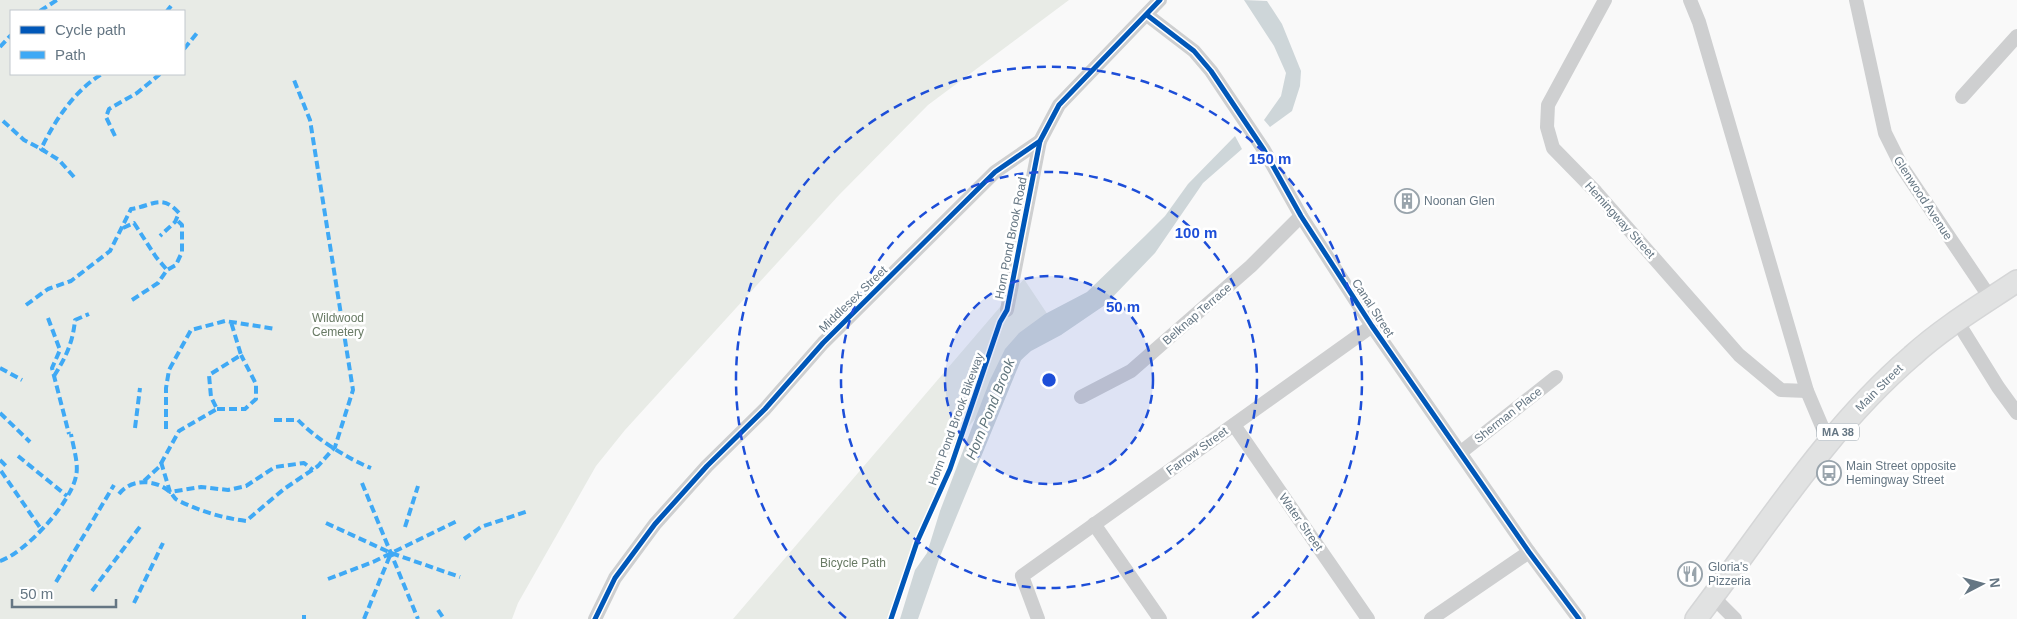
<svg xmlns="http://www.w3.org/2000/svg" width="2017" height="619" viewBox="0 0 2017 619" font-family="Arial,sans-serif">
	<rect width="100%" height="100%" fill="#f9f9f9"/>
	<g fill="#e8ebe6" fill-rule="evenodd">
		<path d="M0,0H1069L928,105L839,195L625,430L596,466L518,603L512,619H0ZM184,11V74H11V11Z"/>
		<polygon points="1024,279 1052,321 948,453 892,619 733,619"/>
	</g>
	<g fill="#ced6d9">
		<polygon points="1244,0 1267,1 1282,24 1301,71 1300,86 1292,111 1270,127 1264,120 1281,96 1286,73 1274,46"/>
		<polygon points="1235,136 1242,149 1203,183 1155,253 1105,305 1061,335 1031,351 1021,360 939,559 918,619 900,619 915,570 927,553 940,511 990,380 1005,349 1019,333 1045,314 1087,292 1145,236 1165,216 1188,184"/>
	</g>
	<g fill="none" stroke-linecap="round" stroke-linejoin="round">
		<defs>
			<path id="primary" d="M1696,619C1764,530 1826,430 1912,356C1944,327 1981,305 2017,281"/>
		</defs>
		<use href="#primary" stroke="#d5d6d7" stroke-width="24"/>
		<g stroke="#cecfd0" stroke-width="14">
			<polyline points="1605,0 1548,105 1547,127 1553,148 1596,192 1739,355 1781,390 1807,391"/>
			<polyline points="1690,0 1699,22 1807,391 1829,443"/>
			<polyline points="1856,0 1885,133 1902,167 1991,299"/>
			<polyline points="1147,15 1194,51 1211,71 1264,150 1301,216 1372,326 1529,552 1579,619"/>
			<polyline points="1962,97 2017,36"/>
			<polyline points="1007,310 1040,141"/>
			<polyline points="1957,321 1998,387 2017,413"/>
			<polyline points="1081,397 1131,371 1251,266 1301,216"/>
			<polyline points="1234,425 1368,619"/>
			<polyline points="1460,453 1556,377"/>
			<polyline points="1094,524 1160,619"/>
			<polyline points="1713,597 1735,619"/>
			<polyline points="595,619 615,578 655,524 707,466 765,409 823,343 995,172 1040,141 1059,105 1160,0"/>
			<polyline points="1038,619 1022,576 1372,326"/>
			<polyline points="1431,619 1529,552"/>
		</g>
		<use href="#primary" stroke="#e1e2e2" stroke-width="21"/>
		<g stroke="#3fa9f5" stroke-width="4" stroke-dasharray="8 4" stroke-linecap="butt">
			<polyline points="40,11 57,0"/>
			<polyline points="167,11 171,6"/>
			<polyline points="0,47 11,35"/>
			<polyline points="184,49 197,33"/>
			<polyline points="3,121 24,140 45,151"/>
			<polyline points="115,136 106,117 109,109 137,93 160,74"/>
			<path d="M74,177L59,160L41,149C55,120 75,90 102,74"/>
			<polyline points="123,228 134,223 156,257 167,270"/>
			<polyline points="132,300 158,283 167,270 176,265 182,252 182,225 176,219"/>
			<path d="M26,305L48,289L71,281L110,251L131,209C153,206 161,193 179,213L175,222L160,236"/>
			<polyline points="48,318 60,350 52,368 69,434"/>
			<polyline points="0,368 22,380"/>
			<path d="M54,376C66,357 73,342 75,320L89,314"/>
			<polyline points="217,409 245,409 256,399 256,384 241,355"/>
			<polyline points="0,413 30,442"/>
			<path d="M274,420H298C315,438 348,459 371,468"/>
			<polyline points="135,428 140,388"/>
			<polyline points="166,429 166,388 169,370 191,330 225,321 276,329"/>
			<polyline points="18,456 67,496"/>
			<polyline points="0,460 6,466"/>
			<polyline points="161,462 170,492 201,487 228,490 246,486 275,467 304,463 313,470"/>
			<polyline points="1,471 41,529"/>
			<polyline points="144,481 159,467 179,431 217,409 211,397 209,375 241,355 231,322"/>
			<polyline points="362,483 418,619"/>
			<path d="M119,494C131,478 157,479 171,493C174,496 174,499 179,501C200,511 222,518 246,521L284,489L318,466L335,447L353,390L310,120L294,80"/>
			<polyline points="326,523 391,553 460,577"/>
			<polyline points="405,527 418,486"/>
			<polyline points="464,539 481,527 528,511"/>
			<path d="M0,561C25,553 71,503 76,476C79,464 73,446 71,434"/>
			<polyline points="328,579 373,562 457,521"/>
			<polyline points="56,582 114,485"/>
			<polyline points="92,591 142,524"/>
			<polyline points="134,603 163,543"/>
			<polyline points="438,610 444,619"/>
			<polyline points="304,615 304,619"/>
			<polyline points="364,619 391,553"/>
		</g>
		<defs>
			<g id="cycleway">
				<polyline points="1147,15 1194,51 1211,71 1264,150 1301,216 1372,326 1529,552 1579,619"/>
				<polyline points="595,619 615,578 655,524 707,466 765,409 823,343 995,172 1040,141 1059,105 1160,0"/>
				<polyline points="891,619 917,542 950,469 1000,322 1007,310 1040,141"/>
			</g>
		</defs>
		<use href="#cycleway" stroke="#fff" stroke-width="8"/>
		<use href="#cycleway" stroke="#0057b8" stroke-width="5"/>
	</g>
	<circle cx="1049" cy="380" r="104" fill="#1d4ed8" fill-opacity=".12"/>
	<g fill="none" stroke="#1d4ed8" stroke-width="2.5" stroke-dasharray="9 6">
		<circle cx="1049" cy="380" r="104"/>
		<circle cx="1049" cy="380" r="208"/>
		<path d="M846 618A313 313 0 1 1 1252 618"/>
	</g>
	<defs>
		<symbol id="building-ring" viewBox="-11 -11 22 22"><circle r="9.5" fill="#fff" stroke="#99a4ac" stroke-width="1.5"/><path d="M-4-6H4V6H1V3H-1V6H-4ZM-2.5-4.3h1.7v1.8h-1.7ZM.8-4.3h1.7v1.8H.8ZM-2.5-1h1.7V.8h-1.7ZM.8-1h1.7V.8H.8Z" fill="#99a4ac"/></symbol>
		<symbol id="bus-ring" viewBox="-11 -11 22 22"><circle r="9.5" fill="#fff" stroke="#99a4ac" stroke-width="1.5"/><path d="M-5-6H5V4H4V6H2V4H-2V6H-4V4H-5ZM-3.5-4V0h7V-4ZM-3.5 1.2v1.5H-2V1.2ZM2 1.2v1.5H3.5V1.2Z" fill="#99a4ac"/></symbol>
		<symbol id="restaurant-ring" viewBox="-11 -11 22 22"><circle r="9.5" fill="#fff" stroke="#99a4ac" stroke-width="1.5"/><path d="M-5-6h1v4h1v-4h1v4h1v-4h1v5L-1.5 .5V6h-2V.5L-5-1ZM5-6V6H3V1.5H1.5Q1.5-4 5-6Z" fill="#99a4ac"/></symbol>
	</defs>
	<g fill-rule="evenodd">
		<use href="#building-ring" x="1393" y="187" width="28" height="28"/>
		<use href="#bus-ring" x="1815" y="459" width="28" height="28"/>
		<use href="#restaurant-ring" x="1676" y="560" width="28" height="28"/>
	</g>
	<g text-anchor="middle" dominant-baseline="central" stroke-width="5" stroke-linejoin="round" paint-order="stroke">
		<rect fill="#fff" stroke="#939fa8" stroke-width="1" x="1817" y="423.5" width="42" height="17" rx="4"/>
		<g font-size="11" font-weight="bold" fill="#657683">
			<text x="1838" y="432">MA 38</text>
		</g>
		<g font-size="12" fill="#657683" stroke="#fff">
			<text transform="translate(1923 198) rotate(57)">Glenwood Avenue</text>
			<text transform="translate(1620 220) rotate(48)">Hemingway Street</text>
			<text transform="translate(1011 238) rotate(-79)">Horn Pond Brook Road</text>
			<text transform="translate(853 299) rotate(-44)">Middlesex Street</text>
			<text transform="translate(1373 308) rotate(57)">Canal Street</text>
			<text transform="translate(1197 314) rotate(-41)">Belknap Terrace</text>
			<text transform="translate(1879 388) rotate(-45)">Main Street</text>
			<text transform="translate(1508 415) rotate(-38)">Sherman Place</text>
			<text transform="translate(956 419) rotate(-70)">Horn Pond Brook Bikeway</text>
			<text transform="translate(1197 451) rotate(-36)">Farrow Street</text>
			<text transform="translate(1301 522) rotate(55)">Water Street</text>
		</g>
		<g font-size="12" fill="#657683" stroke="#fff" text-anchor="start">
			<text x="1424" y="201">Noonan Glen</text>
			<text x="1846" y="466">Main Street opposite<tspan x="1846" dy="14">Hemingway Street</tspan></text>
			<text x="1708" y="567">Gloria's<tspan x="1708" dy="14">Pizzeria</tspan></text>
		</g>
		<g font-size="12" fill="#687a64" stroke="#fff">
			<text x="338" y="318">Wildwood<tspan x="338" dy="14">Cemetery</tspan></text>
			<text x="853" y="563">Bicycle Path</text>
		</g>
		<g font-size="14" font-style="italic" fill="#60757c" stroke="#fff">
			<text transform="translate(990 409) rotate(-68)">Horn Pond Brook</text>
		</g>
	</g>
	<circle cx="1049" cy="380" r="8" fill="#1d4ed8" stroke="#fff" stroke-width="2.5"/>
	<g font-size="15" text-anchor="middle" font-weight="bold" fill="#1d4ed8" stroke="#fff" stroke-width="5" stroke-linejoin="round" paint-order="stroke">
		<text x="1270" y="164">150 m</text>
		<text x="1196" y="238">100 m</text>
		<text x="1123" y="312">50 m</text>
	</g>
	<rect x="10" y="10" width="175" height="65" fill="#ffffff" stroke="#c1c8cd"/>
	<rect x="20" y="26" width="25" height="8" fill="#0057b8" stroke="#c1c8cd"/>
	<text x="55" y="35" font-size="15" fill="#657683">Cycle path</text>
	<rect x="20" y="51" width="25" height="8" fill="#3fa9f5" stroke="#c1c8cd"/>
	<text x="55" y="60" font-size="15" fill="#657683">Path</text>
	<g transform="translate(1982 584) rotate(84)" stroke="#ffffff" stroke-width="4" paint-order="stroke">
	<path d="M0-4L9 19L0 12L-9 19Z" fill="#657683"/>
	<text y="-8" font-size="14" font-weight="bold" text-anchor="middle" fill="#657683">N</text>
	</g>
	<path d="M12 599v8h104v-8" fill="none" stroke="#657683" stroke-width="2.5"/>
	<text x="20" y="599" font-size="15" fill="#657683" stroke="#ffffff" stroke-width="4" paint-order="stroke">50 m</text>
</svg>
